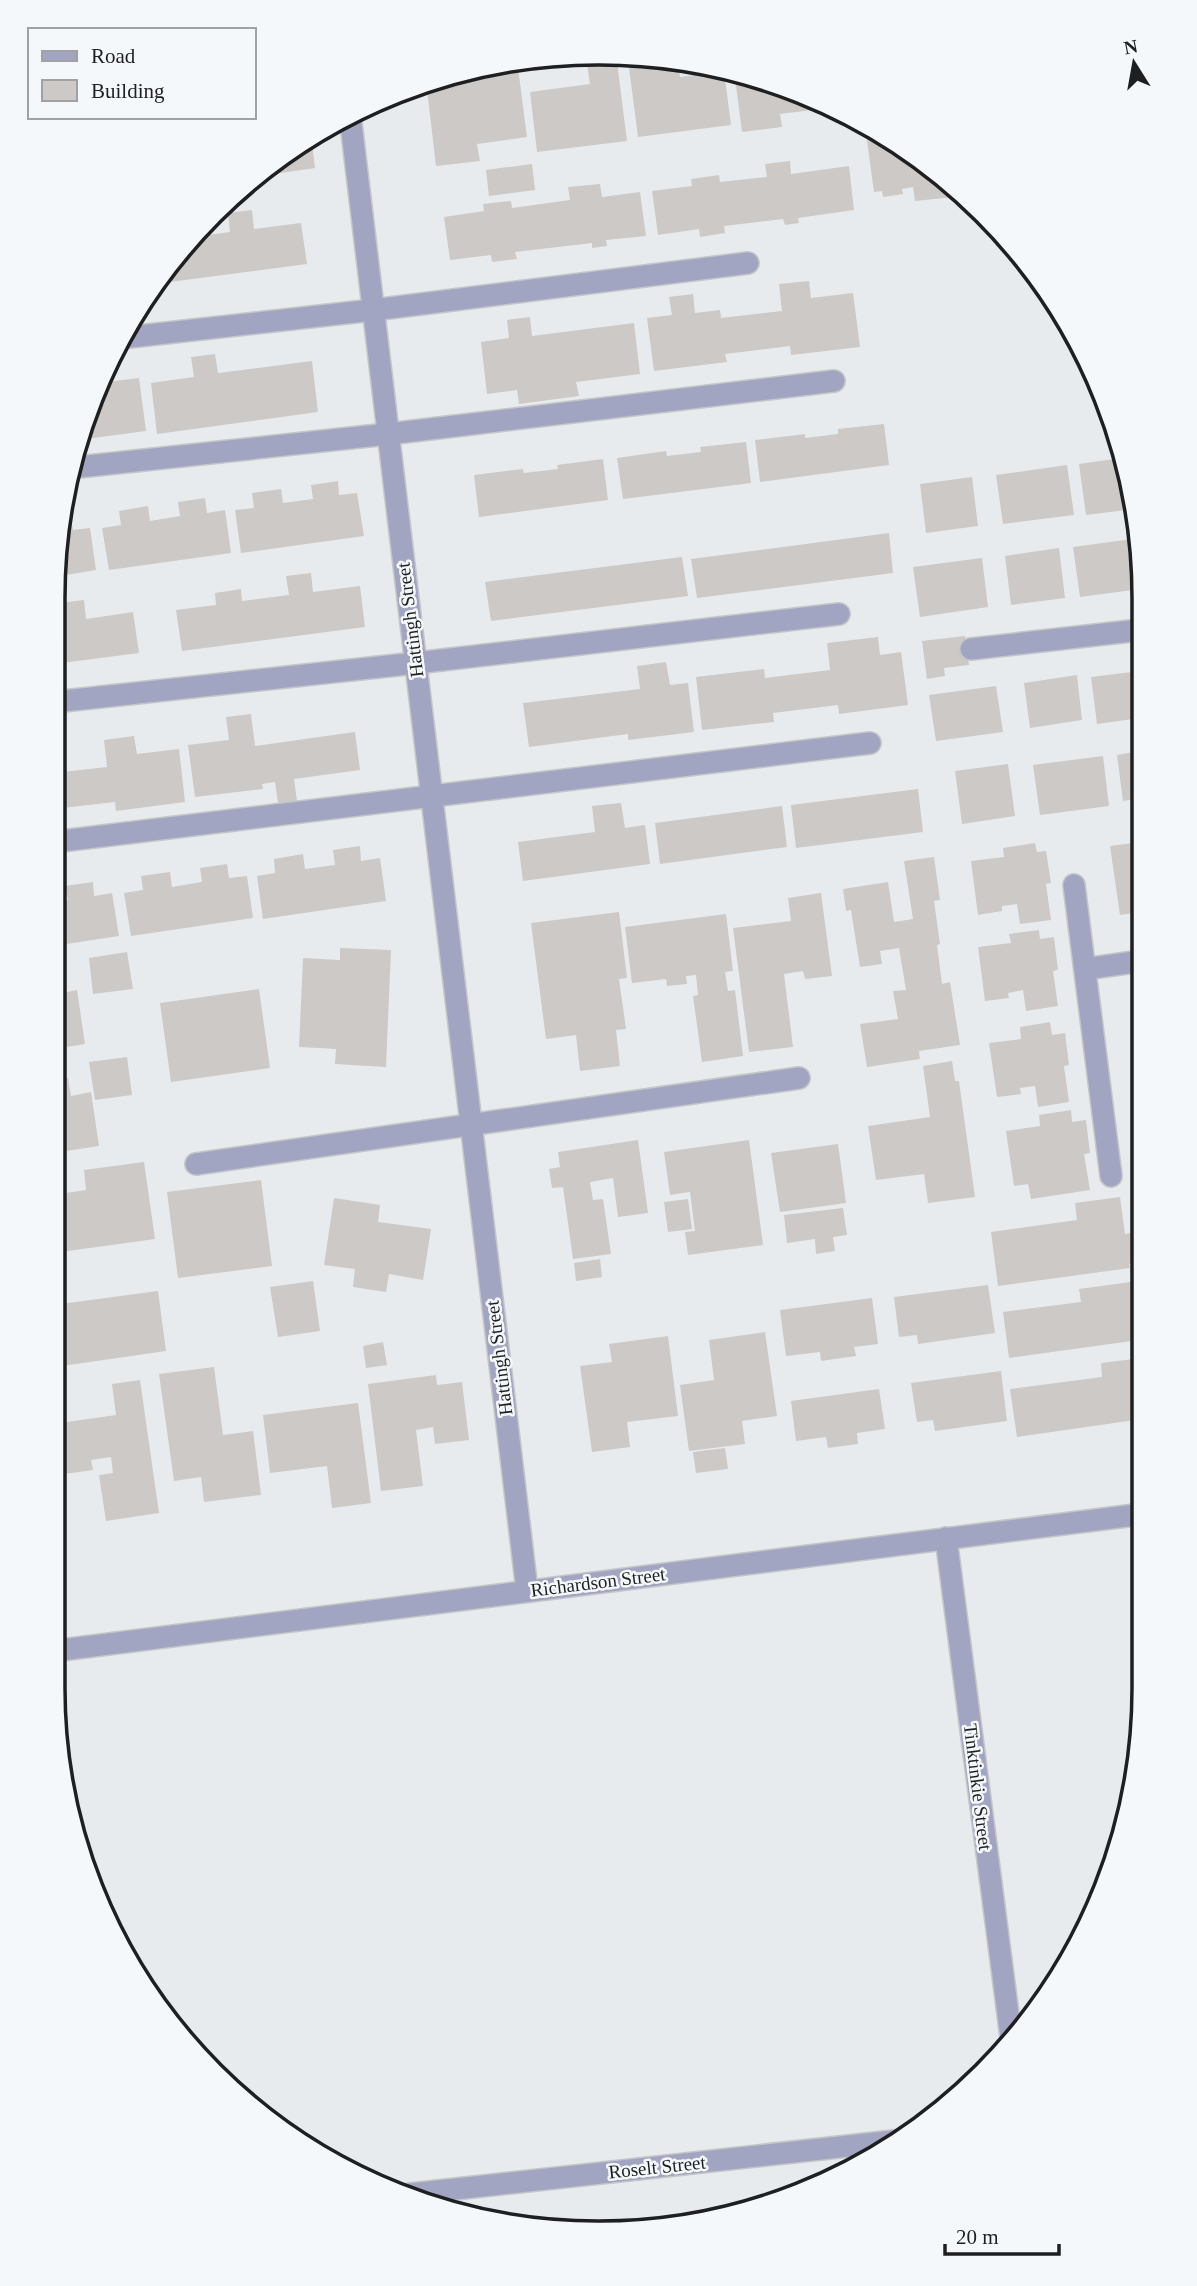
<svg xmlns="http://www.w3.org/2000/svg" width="1197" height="2286" viewBox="0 0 1197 2286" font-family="Georgia,serif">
	<rect width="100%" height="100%" fill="#e8ebee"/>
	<g fill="#cdc9c6">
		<polygon points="616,54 627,141 537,152 530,92 590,84 586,57"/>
		<polygon points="652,57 678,61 680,77 724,71 731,125 638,137 628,60"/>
		<polygon points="517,60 527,137 477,144 480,161 436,166 426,81 483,73 482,68"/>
		<polygon points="734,70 740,71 836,107 780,114 782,127 742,132"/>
		<polygon points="865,126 953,184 954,197 915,201 913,187 902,189 903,194 883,197 882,191 874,192"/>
		<polygon points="311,136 315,168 254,177 298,146"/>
		<polygon points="790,161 791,174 849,166 854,210 798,218 799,223 785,225 783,219 724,226 725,233 700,237 699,229 658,235 652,191 692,186 691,179 719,175 720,182 767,177 765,164"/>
		<polygon points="532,164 535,190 489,196 486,170"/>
		<polygon points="600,184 602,197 640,192 646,236 606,240 607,246 592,248 592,243 515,252 517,259 492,262 491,255 450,260 444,217 484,211 483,204 511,201 512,208 570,200 568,187"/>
		<polygon points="252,210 254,229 301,223 307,264 154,284 166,266 193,237 230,232 228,213"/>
		<polygon points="809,281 811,298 853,293 860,347 791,355 790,346 725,354 727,362 654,371 647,318 672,315 669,297 693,294 695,313 720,310 721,318 782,311 779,284"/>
		<polygon points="530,317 532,336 634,323 640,374 576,382 579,396 519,404 517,390 487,394 481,342 509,338 507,320"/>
		<polygon points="215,354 218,373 312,361 318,412 157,434 151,383 194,377 191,357"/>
		<polygon points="139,378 146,431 78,440 99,383"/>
		<polygon points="884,424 889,465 760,482 755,440 805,434 805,438 838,434 838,429"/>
		<polygon points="746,442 751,483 623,499 617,458 666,451 667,456 701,452 700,447"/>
		<polygon points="1121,458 1135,509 1086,515 1079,464"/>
		<polygon points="603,459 608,500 479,517 474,475 523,469 524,473 558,469 557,465"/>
		<polygon points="1067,465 1074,515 1003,524 996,475"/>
		<polygon points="972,477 978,526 926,533 920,484"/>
		<polygon points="338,481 339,495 357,493 364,536 241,553 235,510 254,508 252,493 281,489 283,503 313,499 311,485"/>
		<polygon points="205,498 207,513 225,510 231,553 109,570 102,528 121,525 119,511 148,506 150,521 180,516 178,502"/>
		<polygon points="70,516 73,530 90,528 96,570 54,577 61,517"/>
		<polygon points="889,533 893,573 697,598 691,559"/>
		<polygon points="1140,538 1140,589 1080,597 1073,547"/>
		<polygon points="1059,548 1065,598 1011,605 1005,556"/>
		<polygon points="682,557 688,596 491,621 485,582"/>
		<polygon points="982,558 988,607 920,617 913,567"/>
		<polygon points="311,573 313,592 360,586 365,627 182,651 176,610 216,605 215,593 241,589 242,601 289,595 286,576"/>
		<polygon points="84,600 86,619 133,612 139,653 54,664 54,623 62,622 60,603"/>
		<polygon points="965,636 969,665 944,668 945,676 927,679 922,641"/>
		<polygon points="878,637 880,655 901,652 908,705 839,714 838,705 773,713 774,722 702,730 696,677 764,669 765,678 830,670 827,643"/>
		<polygon points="666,662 670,685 688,683 694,732 628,740 628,734 529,747 523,703 640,689 637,666"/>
		<polygon points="1140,671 1140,718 1097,724 1091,677"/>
		<polygon points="1077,675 1082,720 1030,728 1024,683"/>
		<polygon points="996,686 1003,732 936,741 929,695"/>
		<polygon points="251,714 255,746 355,732 360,770 294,779 297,801 278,803 275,782 262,784 263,789 195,797 188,745 229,740 226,717"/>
		<polygon points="134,736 137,754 179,749 185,802 116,811 115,802 53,809 53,773 107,767 104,740"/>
		<polygon points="1140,751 1141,798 1123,801 1117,755"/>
		<polygon points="1103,756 1109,806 1040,815 1033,765"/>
		<polygon points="1008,764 1015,816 962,824 955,771"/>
		<polygon points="918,789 923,832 796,848 791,805"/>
		<polygon points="621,803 625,828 645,825 650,864 523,881 518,842 595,832 592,806"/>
		<polygon points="782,806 787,847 660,864 655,823"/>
		<polygon points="1141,842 1141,912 1120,915 1110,846"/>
		<polygon points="1035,843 1037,852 1046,851 1051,883 1046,884 1051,920 1020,924 1017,904 1002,906 1002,911 978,915 971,861 1004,857 1003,848"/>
		<polygon points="360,846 361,861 380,858 386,901 263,919 257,876 275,873 274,859 303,854 305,869 335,865 333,850"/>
		<polygon points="934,857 940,900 934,901 940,944 937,945 942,984 950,982 960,1045 919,1051 920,1059 867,1067 860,1024 898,1019 893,991 906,990 899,948 880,951 882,964 860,967 851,910 846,911 843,889 888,882 894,922 913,919 904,861"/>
		<polygon points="227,864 229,878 247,876 253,918 131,936 124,893 143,890 141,876 170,872 172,887 202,882 200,868"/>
		<polygon points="93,882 94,896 112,893 119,936 53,946 53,902 68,900 65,886"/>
		<polygon points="821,893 832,976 805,979 803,971 784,974 793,1047 749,1052 733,928 791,921 788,898"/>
		<polygon points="619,912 627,978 619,979 626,1029 616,1030 620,1066 580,1071 576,1035 546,1039 531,923"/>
		<polygon points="726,914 733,971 725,972 728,991 735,990 743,1056 702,1062 693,996 698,995 696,975 686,976 687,984 667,986 666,979 632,983 625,927"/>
		<polygon points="1039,930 1040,939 1054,937 1058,970 1053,971 1058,1006 1026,1011 1023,990 1008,993 1009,998 985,1001 978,947 1011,943 1009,934"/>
		<polygon points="340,948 391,950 386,1067 335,1064 336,1049 299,1047 303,958 340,960"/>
		<polygon points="127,952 133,989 93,994 89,958"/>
		<polygon points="53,977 56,977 58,994 77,990 85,1044 53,1049"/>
		<polygon points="259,989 270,1068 171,1082 160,1003"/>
		<polygon points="1050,1022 1052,1035 1065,1033 1069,1065 1064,1066 1069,1102 1038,1107 1035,1086 1020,1088 1021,1094 997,1097 989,1043 1021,1039 1020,1027"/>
		<polygon points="127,1057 132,1095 95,1100 89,1062"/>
		<polygon points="952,1061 955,1081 959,1081 975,1197 928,1203 924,1174 876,1180 868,1126 930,1117 923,1066"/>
		<polygon points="68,1078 71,1096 91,1092 99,1146 53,1153 53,1080"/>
		<polygon points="1071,1110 1072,1122 1086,1120 1090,1153 1084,1154 1090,1190 1031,1199 1028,1184 1014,1186 1006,1131 1040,1126 1039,1115"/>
		<polygon points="638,1140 648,1213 618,1217 613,1178 590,1182 593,1200 603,1199 611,1254 573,1259 563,1187 552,1188 549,1169 560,1167 558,1152"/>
		<polygon points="749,1140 763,1245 688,1255 685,1232 695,1231 690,1192 670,1195 664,1152"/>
		<polygon points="838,1144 846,1203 780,1212 771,1153"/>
		<polygon points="144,1162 155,1239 53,1253 53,1195 86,1190 84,1170"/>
		<polygon points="261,1180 272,1266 178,1278 167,1192"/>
		<polygon points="1120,1197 1125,1234 1142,1231 1142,1262 1129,1264 1130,1268 998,1286 991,1232 1077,1220 1075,1203"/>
		<polygon points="334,1198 380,1205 378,1222 431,1229 423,1280 389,1274 386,1292 353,1287 355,1269 324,1265"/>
		<polygon points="688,1199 692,1229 668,1232 664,1202"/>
		<polygon points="843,1208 847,1235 833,1237 835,1251 816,1254 815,1239 787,1243 784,1215"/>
		<polygon points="600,1259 602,1277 576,1281 574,1263"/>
		<polygon points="313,1281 320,1331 278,1337 270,1287"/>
		<polygon points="1131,1282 1139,1340 1009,1358 1003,1312 1081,1302 1079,1289"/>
		<polygon points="988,1285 995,1333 918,1344 917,1335 899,1337 894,1297"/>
		<polygon points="158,1291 166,1351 55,1367 53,1349 53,1305"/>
		<polygon points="872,1298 878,1344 854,1347 856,1356 821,1361 820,1352 786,1356 780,1310"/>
		<polygon points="765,1332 777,1416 742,1421 745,1444 689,1451 680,1385 714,1380 709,1340"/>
		<polygon points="668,1336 678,1416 627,1422 630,1447 592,1452 580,1366 612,1362 609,1344"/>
		<polygon points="383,1342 387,1365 366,1368 363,1346"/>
		<polygon points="1142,1358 1142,1419 1017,1437 1010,1389 1102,1377 1101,1363"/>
		<polygon points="214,1367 223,1435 253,1431 261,1495 204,1502 201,1477 174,1481 159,1374"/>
		<polygon points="1001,1371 1007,1421 935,1431 933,1420 917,1422 911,1383"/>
		<polygon points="436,1375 437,1385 462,1382 469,1440 435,1444 433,1427 416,1430 423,1486 381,1491 368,1384"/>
		<polygon points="140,1380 159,1513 106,1521 99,1475 113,1473 111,1457 91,1460 93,1470 57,1475 53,1424 116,1415 112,1384"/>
		<polygon points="879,1389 885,1429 857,1433 858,1444 828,1448 826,1437 796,1441 791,1401"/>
		<polygon points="358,1403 371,1503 332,1508 327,1466 270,1473 263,1415"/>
		<polygon points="725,1448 728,1469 696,1473 693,1452"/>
	</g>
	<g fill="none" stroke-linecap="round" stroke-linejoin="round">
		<defs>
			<g id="minor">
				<polyline points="350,115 527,1590"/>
				<polyline points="121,338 373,310 748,263"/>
				<polyline points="69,468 388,434 834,381"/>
				<polyline points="971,649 1140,630"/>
				<polyline points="54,702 416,663 839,614"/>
				<polyline points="53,842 870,743"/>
				<polyline points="1074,885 1111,1176"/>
				<polyline points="1085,969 1141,961"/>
				<polyline points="196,1164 799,1078"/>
				<polyline points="946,1538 1011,2037"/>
				<polyline points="53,1651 1143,1514"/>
				<polyline points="410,2194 903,2140"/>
			</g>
		</defs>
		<use href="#minor" stroke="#c4c6c9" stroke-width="24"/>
		<use href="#minor" stroke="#a2a5c1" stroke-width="21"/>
	</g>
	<g text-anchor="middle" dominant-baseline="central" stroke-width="5" stroke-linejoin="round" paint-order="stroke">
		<g font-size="19" fill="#1e1f21" stroke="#f5f8fb">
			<text transform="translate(410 620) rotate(-97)">Hattingh Street</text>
			<text transform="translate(499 1358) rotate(-97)">Hattingh Street</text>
			<text transform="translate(598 1582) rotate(-7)">Richardson Street</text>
			<text transform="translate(978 1787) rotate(83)">Tinktinkie Street</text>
			<text transform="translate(657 2167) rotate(-6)">Roselt Street</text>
		</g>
	</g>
	<path d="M0 0H1197V2286H0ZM598 65H599A533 533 0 0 1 1132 598V1688A533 533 0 0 1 599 2221H598A533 533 0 0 1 65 1688V598A533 533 0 0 1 598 65Z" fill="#f5f8fb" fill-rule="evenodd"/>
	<path fill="none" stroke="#1e1f21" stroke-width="3.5" d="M598 65H599A533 533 0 0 1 1132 598V1688A533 533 0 0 1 599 2221H598A533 533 0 0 1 65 1688V598A533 533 0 0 1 598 65Z"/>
	<rect x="28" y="28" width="228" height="91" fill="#f5f8fb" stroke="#9fa1a4" stroke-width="2"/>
	<rect x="42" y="51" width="35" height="10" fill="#a2a5c1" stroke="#9fa1a4" stroke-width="2"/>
	<text x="91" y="63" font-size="21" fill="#1e1f21">Road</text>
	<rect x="42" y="80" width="35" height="21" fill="#cdc9c6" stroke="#9fa1a4" stroke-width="2"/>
	<text x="91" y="98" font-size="21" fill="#1e1f21">Building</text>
	<g transform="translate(1134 63) rotate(349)" stroke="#f5f8fb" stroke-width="5" paint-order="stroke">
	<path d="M0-5L12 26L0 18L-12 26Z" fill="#1e1f21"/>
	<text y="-10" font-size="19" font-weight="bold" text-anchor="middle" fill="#1e1f21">N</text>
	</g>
	<path d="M945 2244v10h114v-10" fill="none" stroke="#1e1f21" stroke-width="3.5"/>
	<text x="956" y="2244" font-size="21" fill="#1e1f21" stroke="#f5f8fb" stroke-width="5" paint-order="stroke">20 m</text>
</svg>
